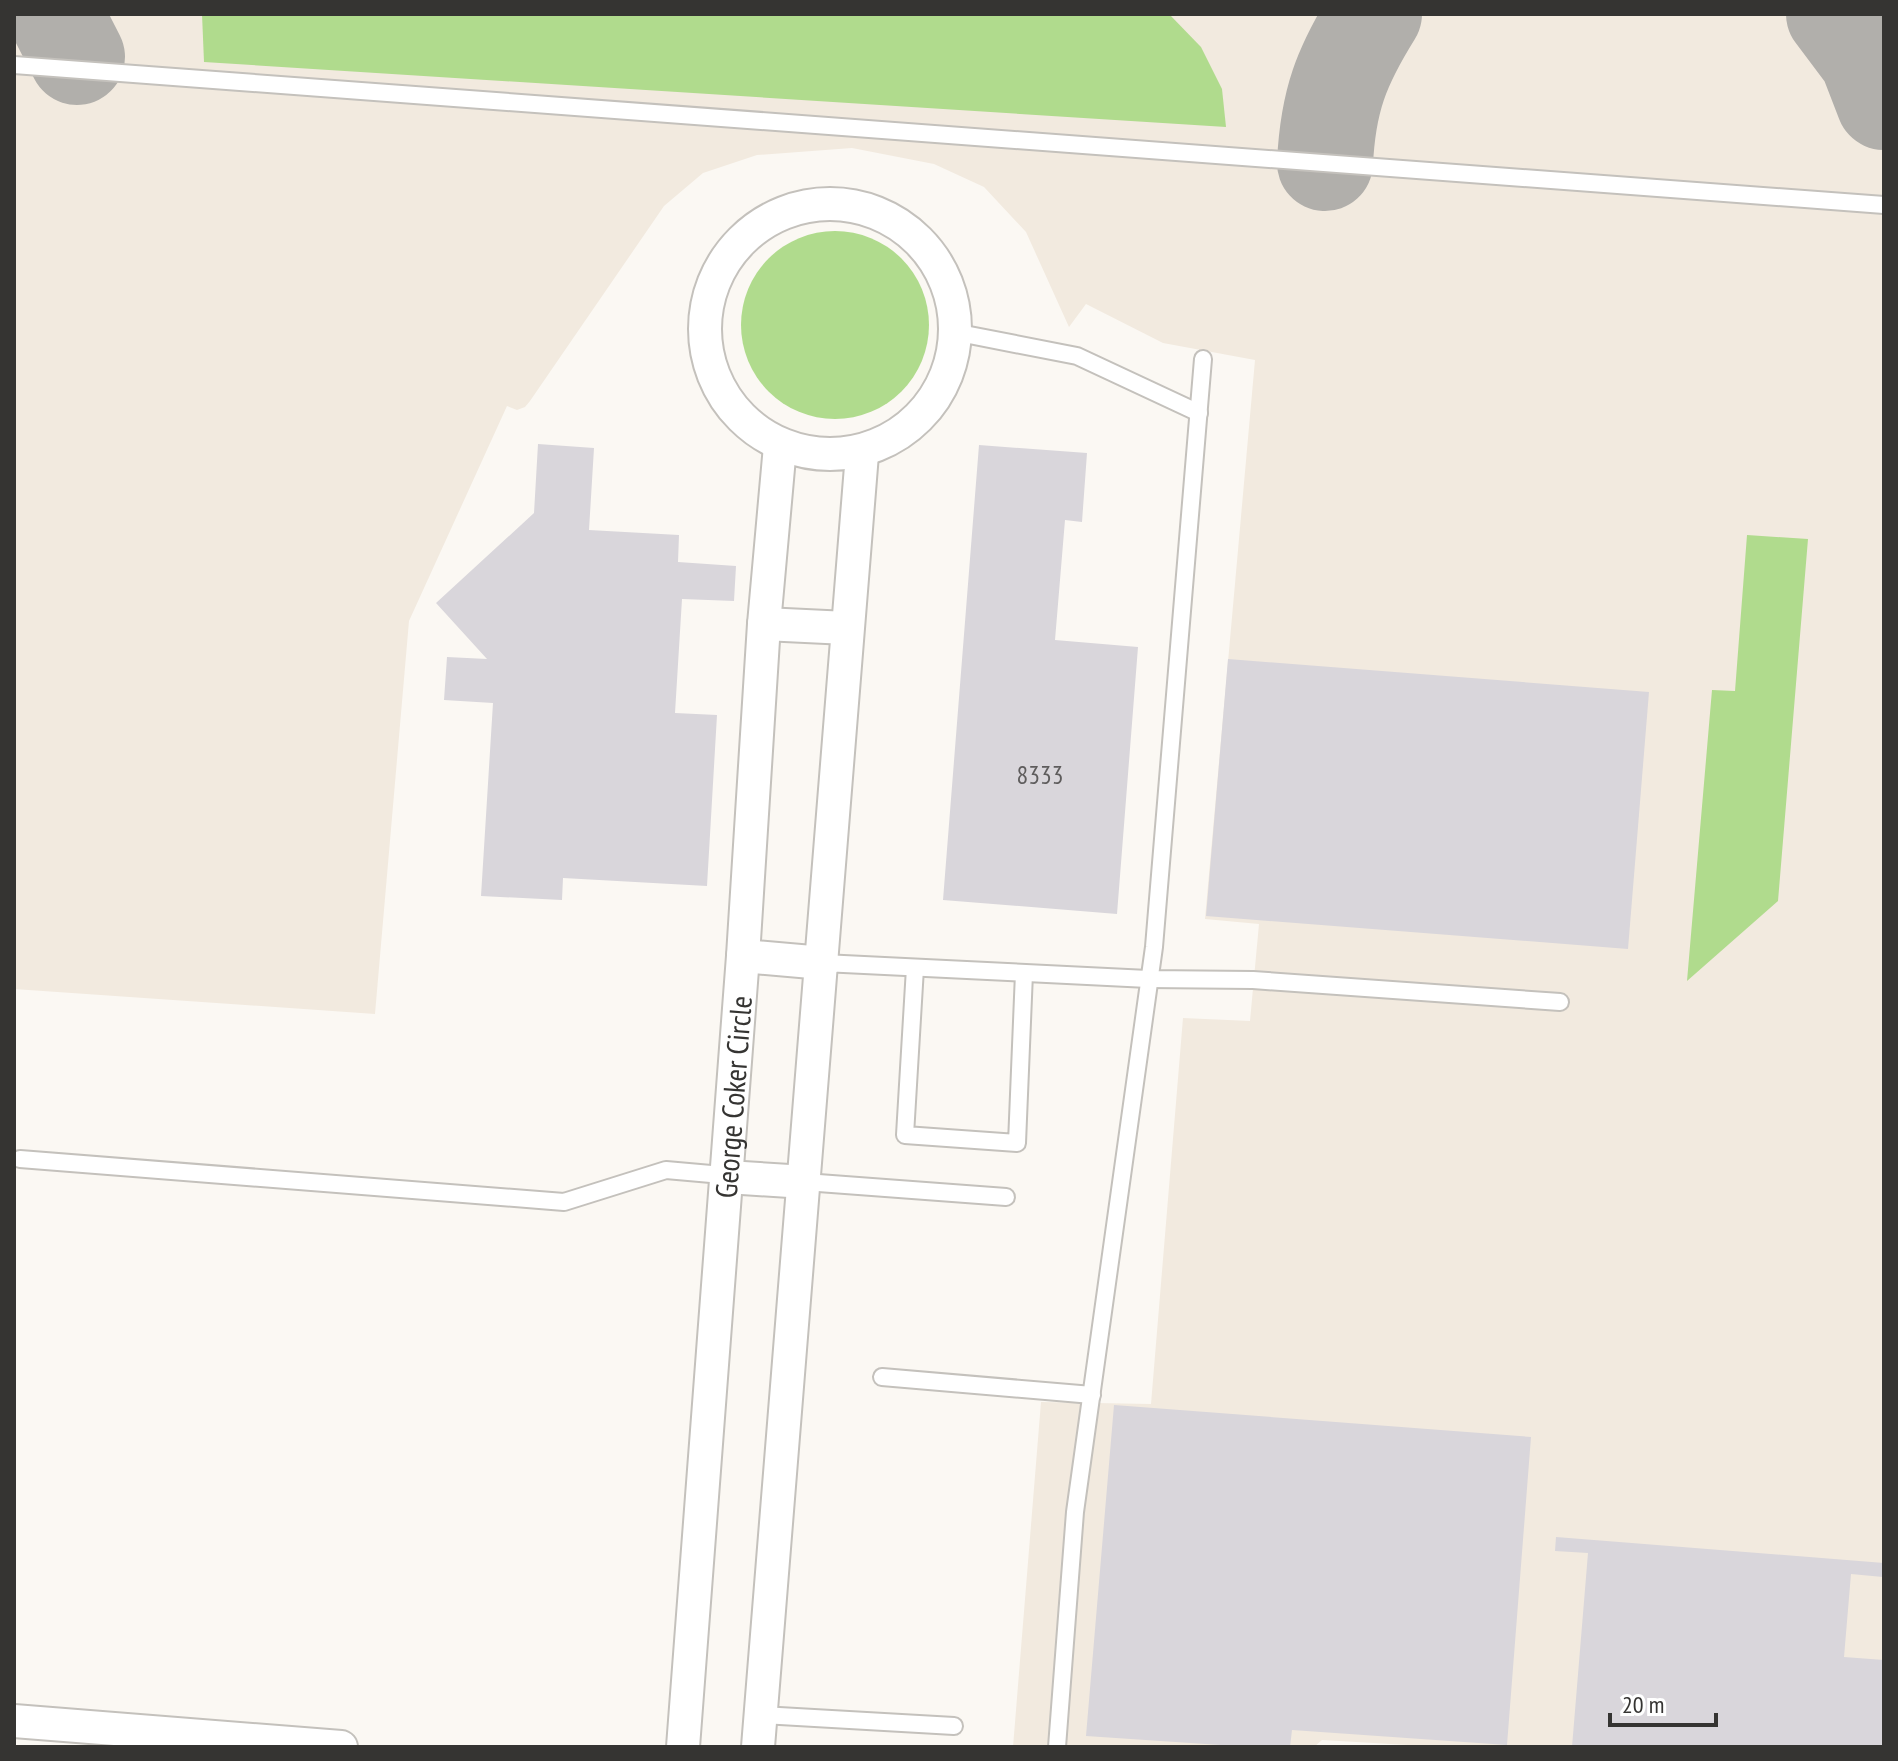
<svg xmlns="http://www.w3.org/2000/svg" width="1898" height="1761" viewBox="0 0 1898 1761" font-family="'PT Sans Narrow',sans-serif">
	<rect width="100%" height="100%" fill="#fbf8f3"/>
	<polygon fill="#f2eadf" points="14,14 1884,14 1884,1747 1442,1747 1322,1740 1314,1747 1013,1747 1041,1402 1151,1404 1183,1018 1250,1021 1259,924 1205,919 1255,360 1163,343 1086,304 1069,327 1026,232 984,187 934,164 852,148 757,155 703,173 664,206 530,401 525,407 517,410 507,406 409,621 375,1014 14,989"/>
	<g fill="#b0db8d">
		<polygon points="202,14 1169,14 1201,47 1222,89 1226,127 204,62"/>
		<circle cx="835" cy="325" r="94"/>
		<polygon points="1747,535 1808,539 1778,901 1687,981 1712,690 1735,691"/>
	</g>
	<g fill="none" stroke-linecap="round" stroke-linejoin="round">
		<g stroke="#b1afab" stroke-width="96">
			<polyline points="55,14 77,57"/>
			<polyline points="1834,14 1867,58 1884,102"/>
			<path d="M1325,163C1328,101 1341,67 1374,14"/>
		</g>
	</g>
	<g fill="#d9d6db">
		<polygon points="538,444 594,448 589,530 679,535 678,562 736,566 734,601 682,599 675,713 717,715 707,886 563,878 562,900 481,896 493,703 444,700 447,657 487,659 436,603 534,513"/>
		<polygon points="979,445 1087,453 1082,522 1065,520 1055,640 1138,647 1117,914 943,900"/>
		<polygon points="1228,659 1649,692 1628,949 1206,916"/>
		<polygon points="1114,1405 1531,1437 1507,1745 1292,1730 1290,1747 1250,1747 1086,1736"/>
		<polygon points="1556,1537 1884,1563 1883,1577 1851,1574 1844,1657 1884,1660 1884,1747 1572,1747 1588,1553 1555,1551"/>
	</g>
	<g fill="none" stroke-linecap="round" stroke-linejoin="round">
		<defs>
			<g id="lane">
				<polyline points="14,65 1884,205"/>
				<polyline points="954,332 1077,356 1199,413"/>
				<polyline points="823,963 1148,979 1253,980 1560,1002"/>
				<polyline points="915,968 905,1135 1017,1143 1024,973"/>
				<polyline points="20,1159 564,1202 666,1170 711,1174"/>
				<polyline points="805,1182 1006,1197"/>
				<polyline points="882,1377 1092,1395"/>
				<polyline points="761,1715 954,1726"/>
				<polyline points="1057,1747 1075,1512 1154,947 1203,359"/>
			</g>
			<g id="street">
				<circle cx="830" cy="329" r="125"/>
				<polyline points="764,624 847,628"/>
				<polyline points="743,956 823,963"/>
				<polyline points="727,1177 805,1182"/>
				<polyline points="14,1721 341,1747"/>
				<path id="s1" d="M683,1747L743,956L764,624L780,446"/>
				<polyline points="758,1747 862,454"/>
			</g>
		</defs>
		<use href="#lane" stroke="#c4c1bc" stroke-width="20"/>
		<use href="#street" stroke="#c4c1bc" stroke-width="36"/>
		<use href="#lane" stroke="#fff" stroke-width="16"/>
		<use href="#street" stroke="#fff" stroke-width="32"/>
	</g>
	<g text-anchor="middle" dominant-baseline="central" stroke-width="7" stroke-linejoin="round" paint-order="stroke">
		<g font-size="26" fill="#5e5c5c">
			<text x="1040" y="774">8333</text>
		</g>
		<g font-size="30" fill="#353432" stroke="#fff">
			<text stroke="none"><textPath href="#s1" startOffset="652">George Coker Circle</textPath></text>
		</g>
	</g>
	<rect width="1898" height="1761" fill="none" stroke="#353432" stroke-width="32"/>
	<path d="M1610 1713v12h106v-12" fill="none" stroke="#353432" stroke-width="4"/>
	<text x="1622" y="1713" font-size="24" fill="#353432" stroke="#ffffff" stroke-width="6" paint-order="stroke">20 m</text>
</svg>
